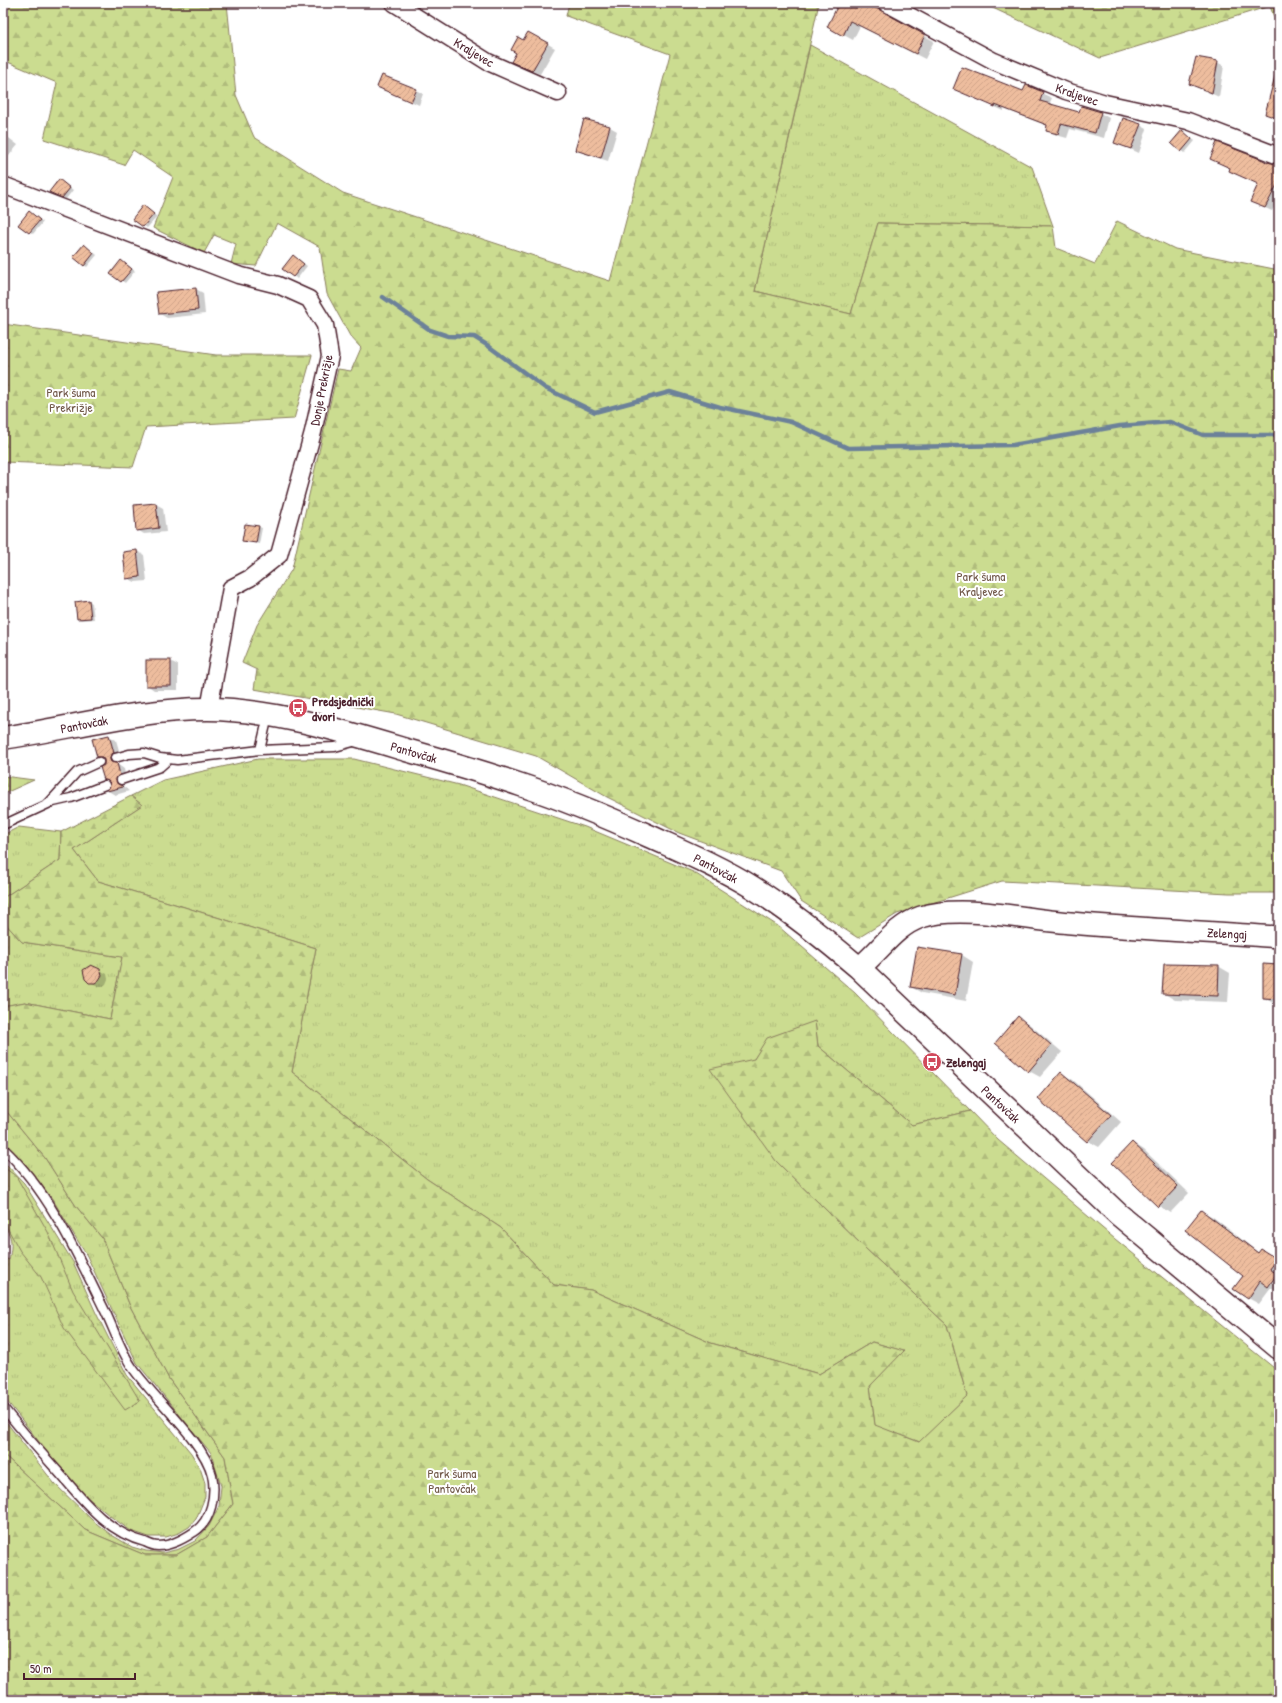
<svg xmlns="http://www.w3.org/2000/svg" width="1282" height="1703" viewBox="0 0 1282 1703" font-family="'Patrick Hand',sans-serif">
	<defs>
		<pattern id="grass-tufts" width="24" height="20" patternUnits="userSpaceOnUse"><rect width="24" height="20" fill="#cbdc90"/><path d="M3 7l-1-3M5 7V3M7 7l1-3M15 17l-1-3M17 17v-4M19 17l1-3" fill="none" stroke="#b0bc7c"/></pattern>
		<pattern id="forest-firs" width="22" height="20" patternUnits="userSpaceOnUse"><rect width="22" height="20" fill="#cbdc90"/><path d="M5 1l3.5 6h-7zM16 11l3.5 6h-7z" fill="#b0bc7c"/></pattern>
		<pattern id="building-hatch" width="6" height="6" patternUnits="userSpaceOnUse"><rect width="6" height="6" fill="#eebd9e"/><path d="M-1 1l2-2M0 6l6-6M5 7l2-2" fill="none" stroke="#cea288"/></pattern>
	</defs>
	<rect width="100%" height="100%" fill="#fff"/>
	<filter id="ink" filterUnits="userSpaceOnUse"><feTurbulence type="fractalNoise" baseFrequency=".025" numOctaves="2"/><feDisplacementMap in="SourceGraphic" scale="8" xChannelSelector="R" yChannelSelector="G"/><feConvolveMatrix kernelMatrix="1 2 1 2 8 2 1 2 1" color-interpolation-filters="sRGB"/></filter>
	<g filter="url(#ink)">
		<g fill="url(#grass-tufts)" stroke="#8a7e5e">
			<polygon points="810,45 1032,167 1053,226 878,223 851,314 755,291"/>
			<polygon points="258,759 354,759 459,785 585,827 693,872 778,926 855,993 970,1111 912,1125 818,1046 815,1022 768,1038 754,1059 776,1161 864,1247 947,1325 967,1396 920,1442 875,1426 870,1386 903,1351 872,1342 819,1374 711,1343 591,1290 554,1285 501,1228 427,1179 292,1072 316,948 178,905 98,881 74,850 142,805 131,796 163,780"/>
			<polygon points="19,827 61,832 60,860 3,898 3,835"/>
			<polygon points="3,921 22,942 122,957 110,1019 25,1002 3,1006"/>
			<polygon points="3,1107 45,1158 76,1206 102,1238 130,1306 169,1379 225,1457 233,1504 207,1537 176,1555 145,1555 85,1530 3,1454 3,1418 54,1483 92,1520 110,1534 132,1547 146,1551 163,1553 179,1549 195,1541 209,1526 219,1506 221,1486 211,1453 137,1363 87,1256 53,1200 27,1166 3,1142"/>
			<path d="M3,1161L24,1183L73,1262L96,1313L127,1375L191,1453L200,1468L205,1483V1497L196,1519L189,1527L179,1533L166,1537H149L131,1531L110,1516L81,1492L55,1462L3,1396V1257L9,1260C12,1247 13,1235 3,1225Z"/>
		</g>
		<g fill="url(#forest-firs)" stroke="#8a7e5e">
			<polygon points="3,3 227,3 236,95 254,137 343,193 610,281 670,54 566,16 569,3 819,3 755,291 851,314 878,223 1053,226 1056,248 1095,264 1117,221 1175,249 1279,270 1279,893 1229,893 1002,881 897,914 858,938 801,901 781,871 679,833 607,797 536,756 396,714 254,689 257,670 242,663 257,625 292,569 338,369 351,371 361,348 350,336 327,294 320,247 277,223 256,266 231,264 236,244 214,235 204,253 153,228 173,177 133,150 124,165 44,139 57,83 3,60"/>
			<polygon points="982,3 1279,3 1279,31 1270,6 1100,58"/>
			<polygon points="3,324 216,355 312,355 294,419 146,427 133,467 3,462"/>
			<polygon points="3,776 34,780 3,794"/>
			<polygon points="131,796 142,805 74,850 98,881 178,905 316,948 292,1072 427,1179 501,1228 554,1285 591,1290 711,1343 819,1374 872,1342 904,1351 870,1386 875,1425 919,1442 967,1396 947,1325 864,1247 776,1161 710,1069 754,1059 767,1038 815,1021 818,1046 912,1125 970,1111 998,1140 1115,1239 1279,1372 1279,1700 3,1700 3,1454 85,1530 145,1555 176,1555 207,1537 233,1504 225,1457 169,1379 130,1306 102,1238 76,1206 45,1158 3,1107 3,1006 25,1002 110,1019 122,957 22,942 3,921 3,898 60,860 61,832"/>
			<polygon points="3,1167 16,1176 48,1232 73,1291 140,1401 125,1410 64,1328 41,1277 20,1251 3,1220"/>
		</g>
		<g fill="#0003">
			<polygon points="840,3 860,3 879,11 934,41 925,59 860,26 853,40 829,27"/>
			<polygon points="528,33 555,48 540,74 519,66 524,42"/>
			<polygon points="1217,62 1224,66 1219,97 1190,84"/>
			<polygon points="378,86 416,90 423,94 419,105"/>
			<polygon points="1026,86 1052,98 1049,105 1080,113 1100,113 1109,118 1104,138 1070,129 1067,138 1056,135 1047,130 1048,126 1004,109 1004,111 955,89 1024,92"/>
			<polygon points="584,120 610,127 617,131 608,161 583,153 576,149"/>
			<polygon points="1140,125 1147,129 1139,153 1115,142"/>
			<polygon points="1185,133 1195,141 1185,153 1172,143"/>
			<polygon points="5,135 18,145 8,157 3,154 3,137"/>
			<polygon points="1218,162 1279,166 1279,199 1272,211 1252,202 1259,184"/>
			<polygon points="63,182 73,190 66,199 53,194"/>
			<polygon points="147,208 157,217 147,228 134,218"/>
			<polygon points="33,214 43,222 33,234 20,224"/>
			<polygon points="87,247 97,255 87,267 84,265"/>
			<polygon points="297,258 307,266 297,279 284,268"/>
			<polygon points="125,263 135,271 125,283 112,273"/>
			<polygon points="196,289 203,293 205,314 167,318 160,314"/>
			<polygon points="156,504 163,508 166,532 144,534 137,530 135,506"/>
			<polygon points="259,527 262,528 259,544 243,540"/>
			<polygon points="137,551 144,555 147,581 135,582 127,578"/>
			<polygon points="89,601 92,603 94,619 81,620 78,618"/>
			<polygon points="170,661 178,665 178,690 154,690 147,685"/>
			<polygon points="109,736 116,740 121,757 118,758 117,764 124,769 126,779 124,781 123,786 129,791 115,795 108,791 111,783 105,779 105,760 98,756"/>
			<polygon points="918,948 962,955 973,962 966,1001 922,993 911,987"/>
			<polygon points="1218,966 1230,973 1228,1002 1175,1000 1163,993"/>
			<polygon points="1279,966 1279,1004 1275,1004 1264,998"/>
			<polygon points="100,970 107,974 108,979 106,984 103,986 98,986 90,982"/>
			<polygon points="1018,1017 1029,1024 1062,1052 1040,1077 1029,1071 996,1043"/>
			<polygon points="1061,1073 1073,1080 1121,1122 1099,1147 1088,1141 1039,1099"/>
			<polygon points="1133,1143 1144,1150 1189,1193 1170,1213 1159,1206"/>
			<polygon points="1201,1211 1213,1217 1259,1253 1272,1256 1279,1261 1279,1293 1271,1288 1259,1304 1248,1298 1244,1275"/>
		</g>
		<g fill="none" stroke-linecap="round" stroke-linejoin="round">
			<polyline stroke="#6c8199" stroke-width="4.5" points="383,297 430,330 448,336 474,337 487,345 545,388 595,412 670,392 720,407 791,422 848,448 1013,445 1120,426 1170,422 1203,435 1279,435"/>
		</g>
		<g fill="url(#building-hatch)" stroke="#4a1f2b">
			<polygon points="839,3 863,3 880,10 925,35 916,54 850,21 843,36 827,27"/>
			<polygon points="528,32 548,43 532,71 511,62 516,53 511,50 518,37 523,40"/>
			<polygon points="1196,57 1218,61 1212,93 1189,84"/>
			<polygon points="962,67 1023,91 1026,85 1043,92 1040,101 1079,112 1081,106 1101,112 1095,133 1061,124 1058,134 1046,131 1047,125 995,105 995,107 953,89"/>
			<polygon points="382,75 417,89 411,102 377,87"/>
			<polygon points="1275,76 1279,76 1279,119 1265,114"/>
			<polygon points="1123,118 1141,124 1131,149 1114,143"/>
			<polygon points="584,119 610,126 601,158 575,150"/>
			<polygon points="1182,130 1192,139 1181,152 1171,143"/>
			<polygon points="1217,142 1263,160 1268,163 1268,162 1279,165 1279,181 1265,208 1250,202 1258,184 1229,171 1230,168 1210,159"/>
			<polygon points="59,179 70,188 62,198 49,192"/>
			<polygon points="143,205 154,214 143,227 132,219"/>
			<polygon points="29,211 40,220 29,233 18,225"/>
			<polygon points="84,244 94,253 84,266 73,257"/>
			<polygon points="293,255 304,264 293,277 282,269"/>
			<polygon points="121,260 132,269 121,282 110,274"/>
			<polygon points="196,288 198,310 159,314 156,292"/>
			<polygon points="156,503 159,528 136,531 134,505"/>
			<polygon points="245,524 259,526 256,543 242,541"/>
			<polygon points="137,550 140,577 126,579 123,552"/>
			<polygon points="89,600 91,618 77,619 75,602"/>
			<rect x="146" y="660" width="25" height="26"/>
			<polygon points="109,735 114,753 111,754 110,759 111,762 117,763 120,775 117,777 116,781 123,787 107,791 110,783 108,781 104,780 100,767 104,765 104,760 102,757 97,757 92,739"/>
			<polygon points="917,947 962,954 955,995 910,987"/>
			<polygon points="1164,964 1219,965 1218,996 1162,994"/>
			<polygon points="1263,964 1279,965 1279,999 1263,998"/>
			<polygon points="91,965 100,969 102,975 99,980 95,983 89,983 85,979 83,970"/>
			<polygon points="1018,1016 1051,1045 1028,1072 995,1043"/>
			<polygon points="1061,1072 1111,1115 1087,1142 1038,1099"/>
			<polygon points="1132,1142 1178,1186 1158,1207 1112,1163"/>
			<polygon points="1201,1210 1258,1253 1261,1249 1277,1259 1270,1269 1277,1274 1268,1287 1260,1281 1248,1299 1233,1289 1243,1276 1185,1230"/>
		</g>
		<g fill="none" stroke-linecap="round" stroke-linejoin="round">
			<defs>
				<g id="service">
					<polyline points="260,750 335,747 357,741"/>
					<polyline points="115,758 129,754 144,753 160,758 177,760 260,750 268,716"/>
					<polyline points="121,780 160,767 169,759"/>
					<polyline points="49,803 71,798 105,785"/>
					<polyline points="3,825 48,804 77,772 99,762"/>
					<path d="M3,1148C50,1192 78,1256 106,1313C114,1330 121,1351 132,1367C152,1397 204,1441 212,1475C216,1493 212,1521 194,1532C185,1538 170,1546 158,1546C154,1546 149,1544 145,1542C105,1532 80,1496 54,1467C36,1447 19,1428 3,1407"/>
				</g>
				<g id="minor">
					<polyline points="394,3 488,62 558,93"/>
					<polyline points="886,3 994,61 1066,91 1105,103 1188,121 1279,156"/>
					<polyline points="3,185 238,275 278,285 309,299 325,325 330,356 313,432 279,555 250,578 231,588 209,709"/>
				</g>
				<path id="tertiary" d="M859,968C880,951 895,926 921,917C961,904 1028,920 1071,923C1140,929 1210,932 1279,937"/>
				<path id="secondary" d="M3,738C71,728 139,709 208,709C271,709 346,732 406,750C445,761 483,772 521,785C564,799 607,817 649,836C684,852 720,867 752,887C790,911 825,939 859,968L1118,1214L1279,1348"/>
			</defs>
			<use href="#service" stroke="#4a1f2b" stroke-width="11"/>
			<use href="#minor" stroke="#4a1f2b" stroke-width="19"/>
			<use href="#tertiary" stroke="#4a1f2b" stroke-width="24"/>
			<use href="#secondary" stroke="#4a1f2b" stroke-width="25"/>
			<use href="#service" stroke="#fff" stroke-width="8"/>
			<use href="#minor" stroke="#fff" stroke-width="16"/>
			<use href="#tertiary" stroke="#fff" stroke-width="21"/>
			<use href="#secondary" stroke="#fff" stroke-width="22"/>
		</g>
	</g>
	<defs>
		<symbol id="bus-disc" viewBox="-11 -11 22 22"><circle r="9.5" fill="#d1495b" stroke="#fff"/><path d="M-5-6H5V4H4V6H2V4H-2V6H-4V4H-5ZM-3.5-4V0h7V-4ZM-3.5 1.2v1.5H-2V1.2ZM2 1.2v1.5H3.5V1.2Z" fill="#fff"/></symbol>
	</defs>
	<g fill-rule="evenodd">
		<use href="#bus-disc" x="287" y="697" width="22" height="22"/>
		<use href="#bus-disc" x="921" y="1051" width="22" height="22"/>
	</g>
	<g text-anchor="middle" dominant-baseline="central" stroke-width="4" stroke-linejoin="round" paint-order="stroke">
		<g font-size="13" fill="#4a1f2b" stroke="#fff">
			<text transform="translate(474 52) rotate(31)">Kraljevec</text>
			<text transform="translate(1077 94) rotate(19)">Kraljevec</text>
			<text transform="translate(321 390) rotate(-79)">Donje Prekrižje</text>
			<text transform="translate(84 724) rotate(-11)">Pantovčak</text>
			<text transform="translate(414 752) rotate(16)">Pantovčak</text>
			<text transform="translate(716 868) rotate(28)">Pantovčak</text>
			<text transform="translate(1227 933) rotate(3)">Zelengaj</text>
			<text transform="translate(1001 1104) rotate(43)">Pantovčak</text>
		</g>
		<g font-size="13" fill="#715849" stroke="#fff">
			<text x="71" y="392">Park šuma<tspan x="71" dy="15">Prekrižje</tspan></text>
			<text x="981" y="576">Park šuma<tspan x="981" dy="15">Kraljevec</tspan></text>
			<text x="452" y="1473">Park šuma<tspan x="452" dy="15">Pantovčak</tspan></text>
		</g>
		<g font-size="13" font-weight="bold" fill="#4a1f2b" stroke="#fff" text-anchor="start">
			<text x="312" y="701">Predsjednički<tspan x="312" dy="15">dvori</tspan></text>
			<text x="946" y="1062">Zelengaj</text>
		</g>
	</g>
	<rect width="1282" height="1703" fill="none" stroke="#fff" stroke-width="16"/>
	<rect x="8" y="8" width="1266" height="1687" fill="none" stroke="#4a1f2b" stroke-width="1.5" filter="url(#ink)"/>
	<path d="M24 1673v6h111v-6" fill="none" stroke="#4a1f2b" stroke-width="2"/>
	<text x="30" y="1673" font-size="12" fill="#4a1f2b" stroke="#ffffff" stroke-width="3" paint-order="stroke">50 m</text>
</svg>
